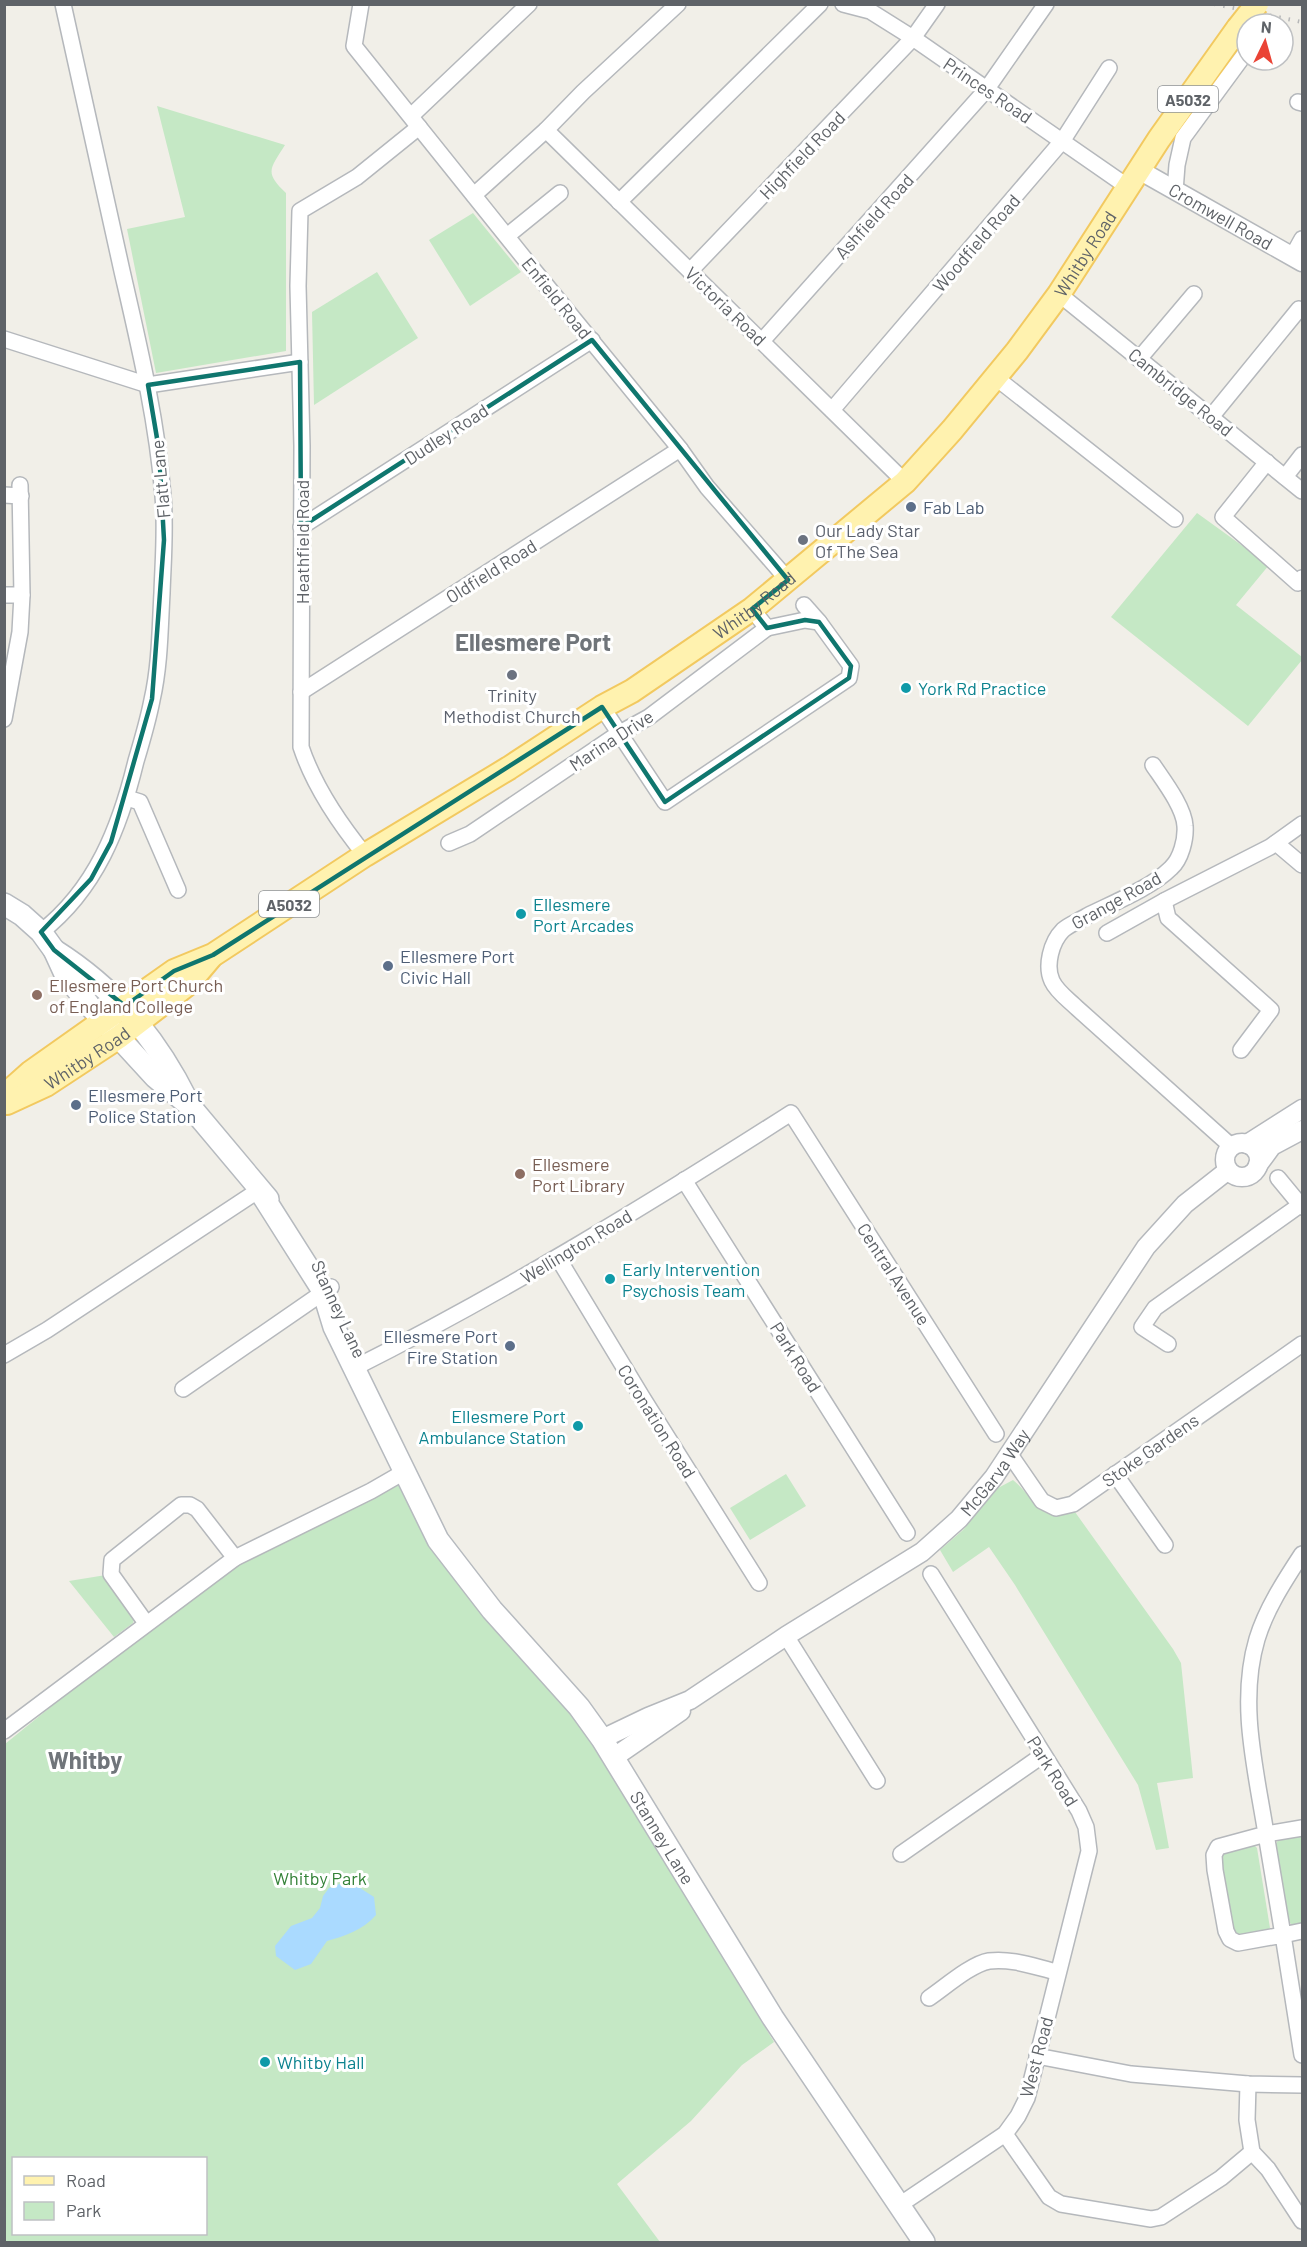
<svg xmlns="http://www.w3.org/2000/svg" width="1307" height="2247" viewBox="0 0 1307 2247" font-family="Barlow,sans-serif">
	<rect width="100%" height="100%" fill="#f1efe8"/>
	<g fill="#c5e8c5" fill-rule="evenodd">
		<path d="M157,106L285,145C270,169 264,172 286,193V351L156,373L127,229L185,217Z"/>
		<polygon points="473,213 521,272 470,306 429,240"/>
		<polygon points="377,272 418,338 314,405 312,312"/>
		<polygon points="1197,513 1269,565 1236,605 1302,657 1302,660 1248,726 1111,617"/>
		<polygon points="786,1474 806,1506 750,1540 730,1508"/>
		<path d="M1013,1480C1037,1500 1037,1523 1075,1512L1173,1649L1181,1663L1193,1778L1157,1783L1169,1848L1156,1850L1138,1785L1015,1585L989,1547L953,1572L940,1550L963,1530L998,1488Z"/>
		<path d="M401,1484L568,1703L774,2042L742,2065L691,2121L617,2184L660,2242H5V1744L154,1623L241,1562ZM14,2158H206V2234H14Z"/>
		<polygon points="106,1575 135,1615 133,1623 114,1637 69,1581"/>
		<polygon points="1302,1834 1302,1927 1293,1927 1288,1920 1275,1845 1279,1839"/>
		<path d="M1254,1845L1257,1848L1270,1928C1260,1936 1246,1936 1234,1935L1218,1858L1221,1852L1239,1846Z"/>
	</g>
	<path fill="#aadaff" d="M342,1883L360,1888L374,1897L376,1915C363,1930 345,1936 327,1941L311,1964L295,1970L276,1956L275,1946L291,1926L312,1918L320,1908L323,1896L329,1888Z"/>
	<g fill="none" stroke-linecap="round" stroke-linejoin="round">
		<defs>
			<g id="minor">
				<polyline points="361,4 354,46 532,268 680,449 707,487 788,580"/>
				<polyline points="843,4 870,11 913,38 1128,187"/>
				<polyline points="1298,102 1302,103"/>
				<polyline points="411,116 529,4"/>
				<polyline points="546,130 905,482"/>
				<polyline points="1175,191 1177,165 1183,138 1247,51"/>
				<polyline points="474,195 546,130 583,92 678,4"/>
				<polyline points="619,202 820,4"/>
				<polyline points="507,236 560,193"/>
				<polyline points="1292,257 1302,239"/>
				<polyline points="690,271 913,38 937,4"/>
				<polyline points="1059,294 1302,491"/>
				<polyline points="4,339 148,385 300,362"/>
				<polyline points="762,341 986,90 1046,4"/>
				<polyline points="1139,359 1194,294"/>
				<polyline points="995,377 1175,519"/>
				<polyline points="832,410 1063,140 1109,68"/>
				<polyline points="1211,417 1299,309"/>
				<polyline points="1267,462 1223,517 1298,583 1302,578"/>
				<polyline points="1285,477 1302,455"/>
				<polyline points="4,495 21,496"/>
				<polyline points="301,527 592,340"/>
				<polyline points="4,595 22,595"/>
				<polyline points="804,605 819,622"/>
				<polyline points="301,692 680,449"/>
				<polyline points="602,707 665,802 849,678 851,666 819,622 805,620 767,628 752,609"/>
				<polyline points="4,719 20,632 22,595 20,485"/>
				<path d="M1153,765C1163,780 1184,807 1185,826C1186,839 1181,859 1171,868C1151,888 1113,903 1087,916C1079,921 1070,924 1063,930C1051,942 1045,966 1052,981C1057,992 1069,1000 1077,1008L1231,1146"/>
				<polyline points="127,798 140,802 178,890"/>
				<polyline points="449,843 470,834 618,734 649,717 767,628"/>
				<polyline points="1276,843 1302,865"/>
				<path d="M365,855C339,823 314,786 301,747L302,446L298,286L300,211L357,177L419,127"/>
				<polyline points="1164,901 1168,918 1271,1010 1241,1050"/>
				<path d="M41,932C96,889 120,827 136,761C142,741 148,721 152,700C160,665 160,628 162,593C163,561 166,528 163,496C157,420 139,345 122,271C102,182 83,93 63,4"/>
				<polyline points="1107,933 1164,901 1270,847 1302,824"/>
				<polyline points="1278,1178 1302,1207"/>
				<polyline points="684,1180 907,1533"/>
				<polyline points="558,1258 642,1397 759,1583"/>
				<polyline points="1168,1344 1142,1327 1155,1308 1300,1205"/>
				<polyline points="4,1355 47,1330 259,1190"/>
				<path d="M354,1368C505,1292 649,1204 791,1113L996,1434"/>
				<polyline points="183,1389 331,1287"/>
				<polyline points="1009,1453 1042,1501 1056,1508 1073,1504 1302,1344"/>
				<polyline points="1115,1474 1165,1545"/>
				<path d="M1302,1554C1285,1580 1266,1609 1257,1639C1238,1703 1256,1770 1266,1834L1218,1847L1214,1855L1215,1870L1226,1931L1230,1939L1238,1943L1283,1935L1302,2055"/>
				<polyline points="146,1623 111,1574 112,1560 181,1505 190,1505 197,1509 235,1558"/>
				<polyline points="786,1636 877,1781"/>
				<polyline points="4,1731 235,1558 371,1491 404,1472"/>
				<polyline points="1302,1828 1266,1834 1283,1935 1302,1931"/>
				<polyline points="901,1854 1043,1755"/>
				<path d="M929,1998C944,1988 971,1964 989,1961C1012,1958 1035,1967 1057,1972"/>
				<polyline points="1037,2056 1131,2074 1248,2084 1302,2085"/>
				<polyline points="1248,2084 1247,2120 1252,2152 1268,2169 1302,2221"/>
				<polyline points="1005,2134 1049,2197 1061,2204 1151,2219 1161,2217 1221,2178 1252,2152"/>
				<polyline points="898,2206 1005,2134 1018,2116 1027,2098 1089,1851 1086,1827 1079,1811 931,1574"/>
			</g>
			<g id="tertiary">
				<path id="s1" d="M1139,170L1302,262"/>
				<circle cx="1242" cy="1160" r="17"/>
				<polyline points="1247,1144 1302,1109"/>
				<polyline points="1258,1165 1272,1146 1302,1130"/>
				<path id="s2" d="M602,1739L648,1717L690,1700L786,1636L922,1552L959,1519L994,1477L1146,1247L1185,1204L1227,1171"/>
				<polyline points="613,1758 681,1711"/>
			</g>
			<g id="secondary">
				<polyline points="4,904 22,915 41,932 54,950 65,974 89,1005 155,1077 190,1106 268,1199"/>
				<path d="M54,950C114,988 155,1036 187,1100"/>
				<path id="s3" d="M259,1190L323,1291L334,1327L438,1540L492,1610L579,1707L602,1739L773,2018L924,2242"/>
			</g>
			<g id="primary">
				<path id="s4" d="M4,1096L31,1072L174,971L213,955L365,855L509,768L602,707L632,691L752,609L905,482L952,430L1017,351L1059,294L1159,139L1238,28"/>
				<path id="s5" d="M7,1103L46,1085L119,1037L188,984L210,958"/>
			</g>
		</defs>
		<use href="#minor" stroke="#b5b8bc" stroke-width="18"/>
		<use href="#tertiary" stroke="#b5b8bc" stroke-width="21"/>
		<use href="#secondary" stroke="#b6babf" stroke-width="24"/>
		<use href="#primary" stroke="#f2c960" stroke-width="26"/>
		<use href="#minor" stroke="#fff" stroke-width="15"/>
		<use href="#tertiary" stroke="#fff" stroke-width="18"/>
		<use href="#secondary" stroke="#fff" stroke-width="21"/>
		<use href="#primary" stroke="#fff2af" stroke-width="22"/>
		<polyline stroke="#b6b7b8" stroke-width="4" stroke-dasharray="1.5 8" stroke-linecap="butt" points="1214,4 1302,22"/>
		<defs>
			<polyline id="primary-bridge" points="1238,28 1257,4"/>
		</defs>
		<use href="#primary-bridge" stroke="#f2c960" stroke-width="26" stroke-linecap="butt"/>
		<use href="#primary-bridge" stroke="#fff2af" stroke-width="22"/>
	</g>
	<path fill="none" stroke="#0f766e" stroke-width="4.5" stroke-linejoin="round" d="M592,340L788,580L752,609L767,628L805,620L819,622L851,666L849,678L665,802L602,707L213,955L174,971L125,1006L54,950L41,932L91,879L111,842L152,699L164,540L159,450L148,385L300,362L301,527Z"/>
	<g fill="#5c6f8a" stroke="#fff" stroke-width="2">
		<circle cx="911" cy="507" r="6"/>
		<circle cx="388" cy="966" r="6"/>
		<circle cx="76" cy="1105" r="6"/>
		<circle cx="510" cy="1346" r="6"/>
	</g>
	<g fill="#6b7280" stroke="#fff" stroke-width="2">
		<circle cx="803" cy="540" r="6"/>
		<circle cx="512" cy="675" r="6"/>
	</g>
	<g fill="#0f9aa8" stroke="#fff" stroke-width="2">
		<circle cx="906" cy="688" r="6"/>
		<circle cx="521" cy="914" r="6"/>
		<circle cx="610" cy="1279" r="6"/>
		<circle cx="578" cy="1426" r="6"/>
		<circle cx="265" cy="2062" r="6"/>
	</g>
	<g fill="#8d6e63" stroke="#fff" stroke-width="2">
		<circle cx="37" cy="995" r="6"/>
		<circle cx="520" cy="1174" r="6"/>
	</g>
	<g text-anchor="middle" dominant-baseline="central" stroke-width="6" stroke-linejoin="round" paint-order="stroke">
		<g fill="#fff" stroke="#8f9295" stroke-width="1.5">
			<rect x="1158" y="86" width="60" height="26" rx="4.5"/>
			<rect x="259" y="891" width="60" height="26" rx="4.5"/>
		</g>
		<g font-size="16" font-weight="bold" fill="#5f6368">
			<text x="1188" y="99">A5032</text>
			<text x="289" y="904">A5032</text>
		</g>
		<g font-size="18" fill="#5f6368" stroke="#fff">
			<text transform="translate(988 90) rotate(34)">Princes Road</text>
			<text transform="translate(802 155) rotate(-46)">Highfield Road</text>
			<text transform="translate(874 216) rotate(-48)">Ashfield Road</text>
			<text stroke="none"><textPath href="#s1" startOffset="94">Cromwell Road</textPath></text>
			<text transform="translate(976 243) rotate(-49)">Woodfield Road</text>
			<text stroke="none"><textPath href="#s4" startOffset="1384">Whitby Road</textPath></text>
			<text transform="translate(557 298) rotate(51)">Enfield Road</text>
			<text transform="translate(726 306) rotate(44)">Victoria Road</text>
			<text transform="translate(1181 392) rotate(39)">Cambridge Road</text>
			<text transform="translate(446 434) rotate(-33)">Dudley Road</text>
			<text transform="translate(160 479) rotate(-95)">Flatt Lane</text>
			<text transform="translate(302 542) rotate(-90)">Heathfield Road</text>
			<text transform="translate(491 571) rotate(-32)">Oldfield Road</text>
			<text stroke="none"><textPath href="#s4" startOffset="898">Whitby Road</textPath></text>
			<text transform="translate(611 740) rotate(-33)">Marina Drive</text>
			<text transform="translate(1116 900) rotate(-29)">Grange Road</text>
			<text stroke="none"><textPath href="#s5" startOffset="92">Whitby Road</textPath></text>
			<text transform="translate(576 1246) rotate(-31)">Wellington Road</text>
			<text transform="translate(894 1274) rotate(57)">Central Avenue</text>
			<text transform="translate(339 1309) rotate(65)">Stanney Lane</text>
			<text transform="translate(796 1357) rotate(58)">Park Road</text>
			<text transform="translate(657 1421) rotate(58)">Coronation Road</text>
			<text transform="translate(1150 1450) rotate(-35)">Stoke Gardens</text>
			<text stroke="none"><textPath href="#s2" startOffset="480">McGarva Way</textPath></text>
			<text transform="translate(1053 1771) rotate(58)">Park Road</text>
			<text stroke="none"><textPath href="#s3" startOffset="768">Stanney Lane</textPath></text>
			<text transform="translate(1036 2057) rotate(-75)">West Road</text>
		</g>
		<g font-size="18" fill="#4e5e75" stroke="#fff" text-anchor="start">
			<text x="923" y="507">Fab Lab</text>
			<text x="400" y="956">Ellesmere Port<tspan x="400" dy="21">Civic Hall</tspan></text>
			<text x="88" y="1095">Ellesmere Port<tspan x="88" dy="21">Police Station</tspan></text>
			<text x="498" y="1336" text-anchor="end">Ellesmere Port<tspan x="498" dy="21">Fire Station</tspan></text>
		</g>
		<g font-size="18" fill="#5b616d" stroke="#fff" text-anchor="start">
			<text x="815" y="530">Our Lady Star<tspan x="815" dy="21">Of The Sea</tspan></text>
			<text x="512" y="695" text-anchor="middle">Trinity<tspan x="512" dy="21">Methodist Church</tspan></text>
		</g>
		<g font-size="18" fill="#0d838f" stroke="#fff" text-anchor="start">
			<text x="918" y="688">York Rd Practice</text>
			<text x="533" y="904">Ellesmere<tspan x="533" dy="21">Port Arcades</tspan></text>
			<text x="622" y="1269">Early Intervention<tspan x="622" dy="21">Psychosis Team</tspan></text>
			<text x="566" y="1416" text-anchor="end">Ellesmere Port<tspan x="566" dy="21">Ambulance Station</tspan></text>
			<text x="277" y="2062">Whitby Hall</text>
		</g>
		<g font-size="18" fill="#785e54" stroke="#fff" text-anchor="start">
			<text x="49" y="985">Ellesmere Port Church<tspan x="49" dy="21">of England College</tspan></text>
			<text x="532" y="1164">Ellesmere<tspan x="532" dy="21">Port Library</tspan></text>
		</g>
		<g font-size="18" fill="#348238" stroke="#fff">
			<text x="320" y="1878">Whitby Park</text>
		</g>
		<g font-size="24" font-weight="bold" fill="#70757a" stroke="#fff">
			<text x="533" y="641">Ellesmere Port</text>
			<text x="85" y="1759">Whitby</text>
		</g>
	</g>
	<rect width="1307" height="2247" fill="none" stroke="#5f6368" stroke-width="12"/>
	<rect x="12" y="2157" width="195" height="78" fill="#ffffff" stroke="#bfc1c3" stroke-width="1.5"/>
	<rect x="24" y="2176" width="30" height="9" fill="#fff2af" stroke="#bfc1c3" stroke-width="1.5"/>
	<text x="66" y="2187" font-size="18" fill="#5f6368">Road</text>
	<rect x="24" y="2202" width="30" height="18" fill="#c5e8c5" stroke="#bfc1c3" stroke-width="1.5"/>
	<text x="66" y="2217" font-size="18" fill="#5f6368">Park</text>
	<g transform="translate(1265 42) rotate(5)"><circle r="28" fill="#ffffff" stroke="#bfc1c3" stroke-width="1.5"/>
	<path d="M0-4.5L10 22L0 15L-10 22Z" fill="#ea4335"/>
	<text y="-9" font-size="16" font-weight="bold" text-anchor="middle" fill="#5f6368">N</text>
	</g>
</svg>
